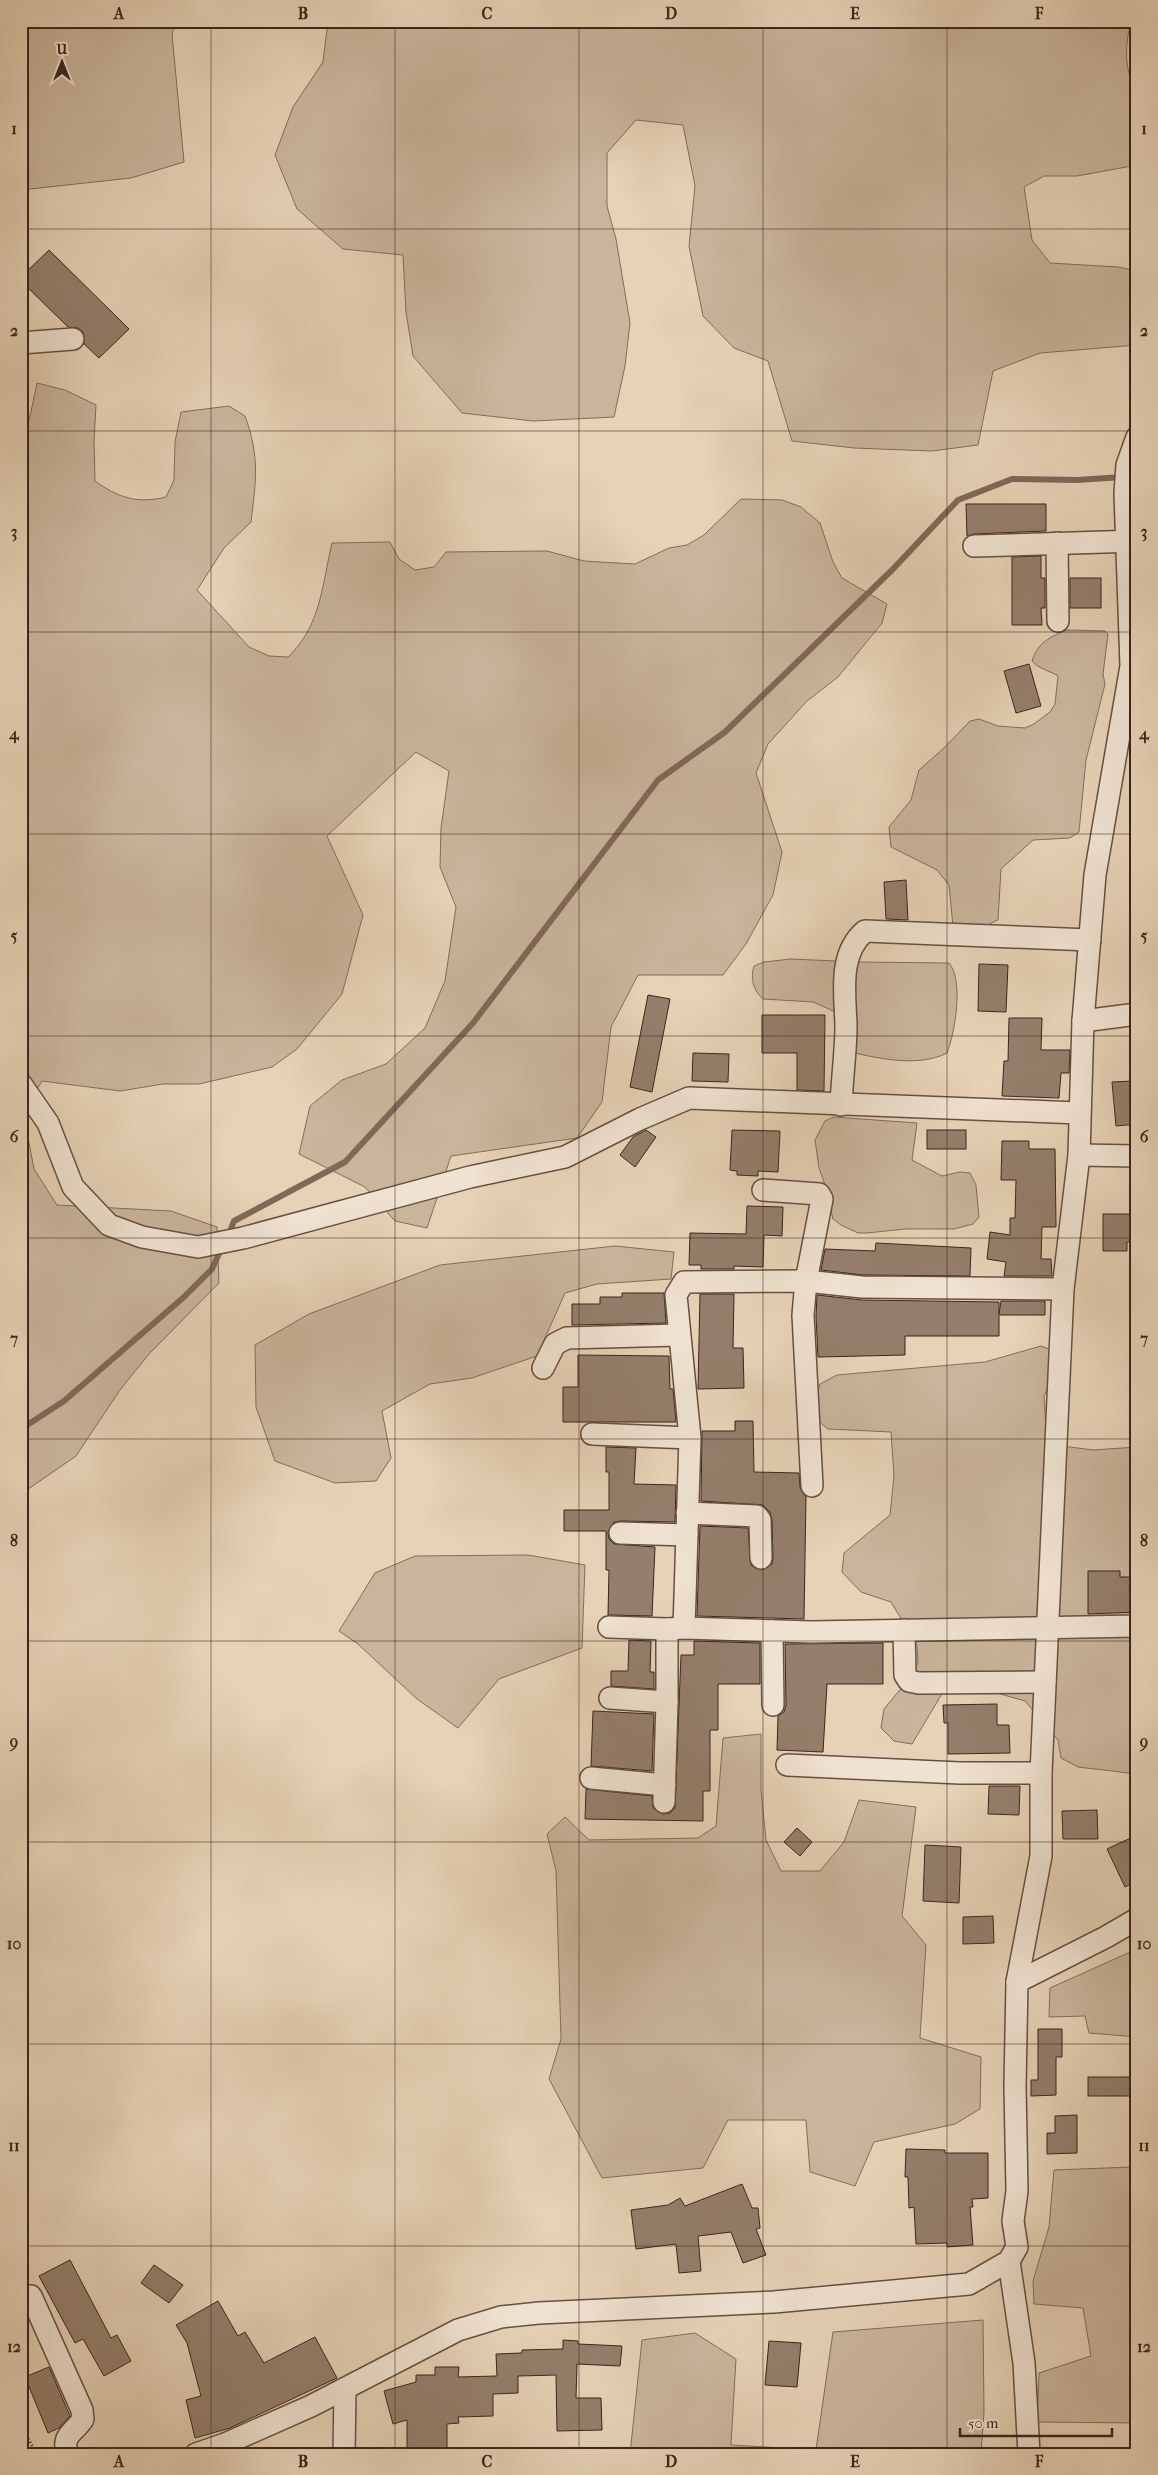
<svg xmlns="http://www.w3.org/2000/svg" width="1158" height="2475" viewBox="0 0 1158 2475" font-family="'IM FELL French Canon',serif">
	<rect width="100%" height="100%" fill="#e6d2b6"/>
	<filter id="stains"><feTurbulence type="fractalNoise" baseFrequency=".004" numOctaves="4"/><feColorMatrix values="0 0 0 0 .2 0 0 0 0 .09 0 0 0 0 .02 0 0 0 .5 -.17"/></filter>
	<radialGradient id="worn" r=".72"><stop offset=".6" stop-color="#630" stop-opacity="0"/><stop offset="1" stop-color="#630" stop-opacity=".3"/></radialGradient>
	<g fill="#c9b59c" stroke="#826d5c">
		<polygon points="21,21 177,21 172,34 184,162 131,178 21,190"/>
		<path d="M328,21H1132C1125,37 1123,75 1137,88V165L1077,176H1044L1024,187L1032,240L1050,263L1118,267L1137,271V345L1040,353L993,371L978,445L932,451L854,448L792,441L768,361L734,348L703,316L689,246L695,186L683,125L636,120L607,153V206L616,239L630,323L625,366L614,417L533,421L462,413L413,356L406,312L403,255L343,249L297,209L275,155L293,107L323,62Z"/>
		<path d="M37,383L65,390L96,405L94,441L95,481C119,498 137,504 166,497L174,480L175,442L181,412L229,406L245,416C260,457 256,481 251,522L224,548L197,590L249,647L269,656L288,657C321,626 322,585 332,543L390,542L399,559L415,570L434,567L446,552L547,551L584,561L635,564L669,548L687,545L704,535L741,499L782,500L801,507L820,523L833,562L842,578L887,604L882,623L838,677L807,701L768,744L756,773L782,852L773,895L746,944L723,975H638L611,1027L602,1102L577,1138L451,1156L427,1228L395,1221L365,1187L299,1154L310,1106L342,1080L386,1064L425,1028L445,981L456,907L440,867L441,828L449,771L416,752L327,836L363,915L342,994L297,1049L272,1067L199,1084H163L120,1091L42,1081L23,1112L34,1169L57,1205L171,1211L217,1227L219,1283L149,1354L120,1390L76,1456L21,1494V459Z"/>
		<path d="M1067,630L1105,631L1108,634L1103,674L1105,684L1086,760L1079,832L1070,838L1033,840L1001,869L998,920L981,928L953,926L949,885L937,870L891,847L889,827L911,800L919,770L943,749L970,721L979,719L998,726L1025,728L1034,724L1050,712L1055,704L1058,676C1048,670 1039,669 1032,661C1038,642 1050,637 1067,630Z"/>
		<path d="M791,959L858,962L949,963C964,981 955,1032 947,1053C918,1068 876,1058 846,1051L840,1014L813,1002L763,999C753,990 750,978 754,966L764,962Z"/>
		<polygon points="833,1117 917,1123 912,1160 942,1176 960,1172 970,1173 976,1185 979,1217 973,1224 954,1229 905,1229 867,1233 858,1233 841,1225 833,1219 825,1185 819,1168 815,1140 825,1121"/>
		<polygon points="615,1246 674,1252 671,1279 597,1284 565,1293 537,1356 472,1378 430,1384 382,1411 391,1458 376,1481 335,1483 275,1461 256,1407 255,1345 309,1314 440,1265"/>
		<polygon points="1041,1346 1052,1350 1052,1379 1044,1396 1047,1444 1093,1450 1137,1447 1137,1774 1078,1767 1061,1758 1058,1740 1025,1701 979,1688 943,1692 912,1744 894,1741 881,1728 884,1709 908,1680 918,1663 917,1645 891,1602 861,1592 842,1572 844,1553 890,1515 894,1476 891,1432 828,1429 817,1420 815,1402 820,1384 837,1375 985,1362"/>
		<polygon points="528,1555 585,1565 582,1648 499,1679 458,1728 417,1699 358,1644 339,1631 375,1573 415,1556"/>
		<polygon points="761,1734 761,1790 766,1840 781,1871 820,1871 844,1842 859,1800 916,1807 902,1916 926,1945 920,2038 981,2057 980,2109 955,2124 874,2142 855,2186 810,2172 806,2120 728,2120 703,2168 602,2178 549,2079 561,2039 556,1871 547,1834 565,1817 589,1840 698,1838 716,1826 723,1738"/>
		<polygon points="1137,1949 1137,2037 1089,2033 1085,2016 1049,2017 1050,1988"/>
		<polygon points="1137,2163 1137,2423 1037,2422 1039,2373 1091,2356 1083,2308 1034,2304 1033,2281 1049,2227 1054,2170 1132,2167"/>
		<polygon points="983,2320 984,2412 981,2454 630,2454 642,2340 695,2333 736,2359 731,2445 816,2450 833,2332"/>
	</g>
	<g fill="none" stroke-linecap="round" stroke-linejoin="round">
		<g stroke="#7f6959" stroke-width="6">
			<polyline points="21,22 23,21"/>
			<polyline points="228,1236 234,1221 345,1162 473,1023 658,780 725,732 893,569 958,500 1012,479 1077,480 1122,477"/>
			<polyline points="21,1429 64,1401 184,1297 212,1269 222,1247"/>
		</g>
	</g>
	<g fill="#947f6c" stroke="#3b251c">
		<polygon points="49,250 129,329 99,358 84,344 83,332 78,328 68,327 21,281 21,277"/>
		<polygon points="966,504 1046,504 1046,531 974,534 967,536"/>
		<polygon points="1041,556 1041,578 1045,578 1045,608 1041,608 1042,625 1012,625 1012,557"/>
		<rect x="1070" y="578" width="31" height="30"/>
		<polygon points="1029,664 1041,706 1016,713 1004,671"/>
		<polygon points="906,880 908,920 886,919 884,882"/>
		<polygon points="979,964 1008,965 1006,1012 978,1011"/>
		<polygon points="648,995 670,999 652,1092 630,1087"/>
		<polygon points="762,1015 825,1015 824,1091 797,1090 797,1053 762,1053"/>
		<polygon points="1009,1018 1042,1018 1041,1050 1070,1050 1069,1073 1061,1073 1059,1098 1002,1096 1004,1061 1008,1061"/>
		<polygon points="693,1053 729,1054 728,1082 692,1081"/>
		<polygon points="1134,1081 1137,1124 1116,1126 1112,1082"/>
		<polygon points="646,1130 656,1137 635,1167 620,1155 633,1137"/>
		<polygon points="732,1130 780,1131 778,1172 758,1171 758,1176 737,1175 737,1171 730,1170"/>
		<rect x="927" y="1130" width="39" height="19"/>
		<polygon points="1002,1141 1029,1141 1029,1149 1055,1149 1056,1227 1042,1227 1041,1259 1051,1259 1052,1276 1004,1276 1006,1262 987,1259 990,1232 1010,1235 1010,1218 1015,1218 1016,1180 1001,1180"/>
		<polygon points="747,1206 783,1207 782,1236 764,1235 763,1267 734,1266 734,1269 701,1269 701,1265 689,1265 690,1233 746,1234"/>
		<polygon points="1103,1214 1137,1214 1137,1242 1127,1242 1127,1251 1103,1251"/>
		<polygon points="876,1243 971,1248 970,1276 863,1275 821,1270 825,1249 875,1251"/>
		<polygon points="622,1293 664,1293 666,1323 572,1325 572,1304 600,1304 600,1297 622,1297"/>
		<polygon points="700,1294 734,1294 733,1348 743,1348 744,1388 698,1389"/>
		<polygon points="817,1295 862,1300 999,1302 999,1314 1001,1301 1045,1301 1045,1315 999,1315 999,1336 905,1336 905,1355 818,1357 816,1317"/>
		<polygon points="578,1355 669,1356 670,1389 673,1389 676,1422 563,1422 563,1387 578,1387"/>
		<polygon points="735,1421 753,1421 754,1472 799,1473 800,1487 806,1497 804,1619 697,1616 700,1526 748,1528 751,1565 762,1570 772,1564 773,1558 772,1520 770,1512 763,1505 701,1501 702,1431 735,1431"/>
		<polygon points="606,1447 636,1448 634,1484 676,1485 675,1522 620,1521 614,1522 608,1532 609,1539 614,1544 655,1547 652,1616 608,1615 609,1570 606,1570 606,1531 564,1531 564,1510 609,1510 609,1472 606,1472"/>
		<polygon points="1088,1571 1120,1571 1120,1577 1137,1577 1137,1612 1088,1614"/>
		<polygon points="629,1640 651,1641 650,1672 654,1672 654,1689 611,1686 611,1671 628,1671"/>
		<polygon points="694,1641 760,1643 760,1684 718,1684 718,1730 710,1730 710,1791 703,1791 703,1821 585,1819 586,1789 652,1796 653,1808 663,1814 670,1813 675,1808 681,1655 694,1655"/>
		<polygon points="883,1643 883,1684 827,1684 823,1752 777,1750 778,1716 784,1712 786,1705 785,1644"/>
		<polygon points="997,1704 997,1725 1009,1725 1010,1753 948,1754 948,1723 944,1723 943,1705"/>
		<polygon points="593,1711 654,1714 652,1771 591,1766"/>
		<polygon points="989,1786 1020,1786 1019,1815 988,1814"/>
		<polygon points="1097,1810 1098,1839 1063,1839 1062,1811"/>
		<polygon points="797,1828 812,1842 800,1856 784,1842"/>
		<polygon points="1137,1835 1137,1881 1125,1887 1107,1849"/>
		<polygon points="925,1845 961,1847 959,1903 923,1901"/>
		<polygon points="993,1916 994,1943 963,1944 963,1917"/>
		<polygon points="1038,2029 1062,2029 1062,2057 1056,2057 1056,2095 1031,2096 1031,2080 1038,2080"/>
		<rect x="1088" y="2077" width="49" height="19"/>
		<polygon points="1077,2115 1077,2153 1047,2154 1047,2133 1055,2133 1055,2116"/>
		<polygon points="906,2149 945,2150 945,2153 988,2153 988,2198 972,2199 973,2207 970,2207 973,2245 947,2247 947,2243 916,2244 914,2207 909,2208 908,2177 905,2177"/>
		<polygon points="742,2184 752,2208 758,2208 760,2228 756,2229 766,2255 743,2263 731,2232 698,2236 701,2271 679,2273 676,2244 636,2249 631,2210 668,2205 680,2198 685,2206"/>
		<polygon points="70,2260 111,2338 117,2335 131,2361 104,2376 83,2339 75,2343 39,2276"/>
		<polygon points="154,2265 183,2285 169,2303 141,2283"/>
		<polygon points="218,2301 238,2336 245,2332 264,2363 315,2337 337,2378 230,2428 195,2438 186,2400 201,2396 187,2343 176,2325"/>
		<polygon points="563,2340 578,2341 578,2344 622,2346 620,2366 577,2364 576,2398 601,2398 602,2430 557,2431 556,2375 518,2376 518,2393 493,2394 493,2416 458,2417 459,2423 447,2424 447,2454 407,2454 407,2420 393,2424 384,2391 416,2382 416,2375 435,2375 435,2367 459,2367 458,2377 497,2376 496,2354 522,2353 522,2350 563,2349"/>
		<polygon points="769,2341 801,2343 797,2387 765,2385"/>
		<polygon points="49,2367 70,2416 59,2428 48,2433 25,2377"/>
	</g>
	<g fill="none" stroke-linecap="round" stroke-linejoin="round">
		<defs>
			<g id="minor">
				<polyline points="21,343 73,339"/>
				<polyline points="1057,543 1058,621"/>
				<polyline points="974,546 1137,541"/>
				<polyline points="1083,1021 1137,1014"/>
				<polyline points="21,1084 48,1123 73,1187 109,1225 142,1237 198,1247 243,1238 470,1177 565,1157 640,1119 689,1098 1079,1113"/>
				<path d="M841,1105C842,1079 846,1051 846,1025C845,993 838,954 865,931L1090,940"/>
				<polyline points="1079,1155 1137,1156"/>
				<polyline points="763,1190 819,1194 822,1199 806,1281 803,1315 812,1486"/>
				<polyline points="1063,1289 862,1287 806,1281 684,1282 676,1295 690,1438 684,1628 812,1632 1137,1626"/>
				<polyline points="543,1368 555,1344 567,1338 679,1335"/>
				<polyline points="592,1434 690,1438"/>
				<polyline points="687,1513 757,1516 760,1520 761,1558"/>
				<polyline points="620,1533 687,1535"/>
				<polyline points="609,1627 667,1629"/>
				<polyline points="904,1630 905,1675 909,1681 919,1683 1045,1682"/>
				<polyline points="772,1631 773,1705"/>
				<polyline points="610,1698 667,1702"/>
				<polyline points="787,1765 960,1773 1041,1773"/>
				<polyline points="591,1778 665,1785"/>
				<polyline points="664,1802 667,1702 667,1629 684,1628"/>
				<polyline points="1017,1982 1041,1856 1041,1773 1063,1289 1079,1155 1083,1021 1095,875 1131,666 1125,493 1127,465 1137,437"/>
				<polyline points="1009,2261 1024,2363 1029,2454"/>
				<path d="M31,2296L82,2410L83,2419C75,2432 60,2436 68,2454"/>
				<polyline points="196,2454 225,2444 311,2406 458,2330 501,2317 539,2313 774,2302 969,2284 1009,2261 1017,2247 1013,2221 1017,2191 1015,2086 1017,1982 1106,1937 1137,1919"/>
				<polyline points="344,2454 345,2389"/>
			</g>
		</defs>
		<use href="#minor" stroke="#665042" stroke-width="24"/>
		<polyline stroke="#3b251c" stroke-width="3" stroke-dasharray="1 2.5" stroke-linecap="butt" points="21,2427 37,2454"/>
		<use href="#minor" stroke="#efe2d0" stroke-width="21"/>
	</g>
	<path fill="none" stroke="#3b251c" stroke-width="1" stroke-opacity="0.55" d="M211,21V2454M395,21V2454M579,21V2454M763,21V2454M947,21V2454M21,229H1137M21,431H1137M21,632H1137M21,834H1137M21,1036H1137M21,1238H1137M21,1439H1137M21,1641H1137M21,1842H1137M21,2044H1137M21,2246H1137"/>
	<rect width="1158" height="2475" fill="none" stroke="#e6d2b6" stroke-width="55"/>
	<g transform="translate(62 62)" stroke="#efe2d0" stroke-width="4" paint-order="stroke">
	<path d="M0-4L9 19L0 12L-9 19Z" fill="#3b251c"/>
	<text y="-8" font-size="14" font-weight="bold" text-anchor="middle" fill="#3b251c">U</text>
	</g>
	<path d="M960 2428v8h152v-8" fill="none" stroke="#3b251c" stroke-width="2.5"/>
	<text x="968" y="2428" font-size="15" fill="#3b251c" stroke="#efe2d0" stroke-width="4" paint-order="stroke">50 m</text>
	<rect x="28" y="28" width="1102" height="2420" fill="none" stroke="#3b251c" stroke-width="2"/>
	<g font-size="16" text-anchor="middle" font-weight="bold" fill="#3b251c">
		<text x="119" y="19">A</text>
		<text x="303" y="19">B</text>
		<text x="487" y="19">C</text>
		<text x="671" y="19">D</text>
		<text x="855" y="19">E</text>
		<text x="1039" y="19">F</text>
		<text x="14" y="134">1</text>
		<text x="1144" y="134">1</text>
		<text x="14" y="336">2</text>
		<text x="1144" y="336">2</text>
		<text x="14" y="537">3</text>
		<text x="1144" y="537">3</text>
		<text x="14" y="739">4</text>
		<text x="1144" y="739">4</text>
		<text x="14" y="941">5</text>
		<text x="1144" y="941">5</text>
		<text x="14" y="1142">6</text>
		<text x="1144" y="1142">6</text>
		<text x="14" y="1344">7</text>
		<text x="1144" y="1344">7</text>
		<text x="14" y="1546">8</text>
		<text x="1144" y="1546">8</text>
		<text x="14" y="1747">9</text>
		<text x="1144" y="1747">9</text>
		<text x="14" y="1949">10</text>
		<text x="1144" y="1949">10</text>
		<text x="14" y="2151">11</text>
		<text x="1144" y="2151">11</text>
		<text x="14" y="2352">12</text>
		<text x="1144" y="2352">12</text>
		<text x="119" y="2467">A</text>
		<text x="303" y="2467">B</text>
		<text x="487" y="2467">C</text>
		<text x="671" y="2467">D</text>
		<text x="855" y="2467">E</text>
		<text x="1039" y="2467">F</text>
	</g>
	<rect width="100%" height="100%" filter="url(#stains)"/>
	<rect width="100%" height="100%" fill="url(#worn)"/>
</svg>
